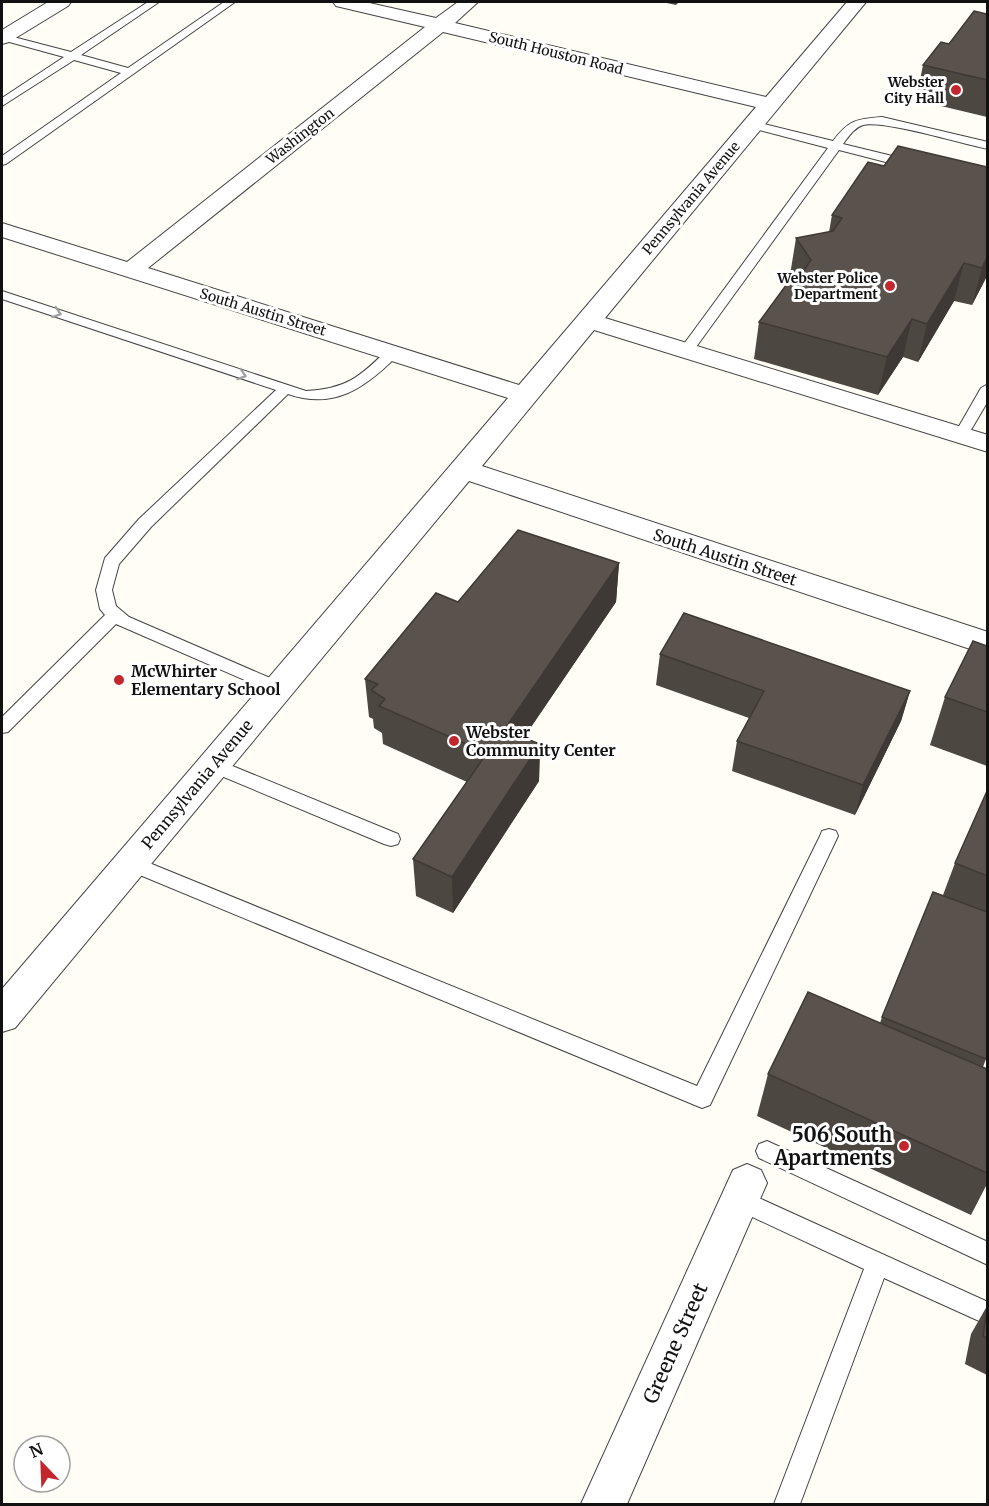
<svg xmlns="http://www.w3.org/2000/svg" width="989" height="1506" viewBox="0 0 989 1506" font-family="Merriweather,serif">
	<rect width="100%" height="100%" fill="#fffdf5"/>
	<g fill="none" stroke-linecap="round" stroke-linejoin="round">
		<defs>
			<g id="lane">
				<polygon points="148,2 159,2 81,55 128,68 224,2 235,2 6,164 2,165 2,156 121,73 74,60 2,106 2,98 64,57 2,40 2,34 71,52"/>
				<path d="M882,117L988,142V149C963,144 884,120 863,125C854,128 849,136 843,144L917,162L919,165L913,169L839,150L691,354H681L679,351L681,348L828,148L748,127V123L752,121L833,141C849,120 856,119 882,117Z"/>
				<path d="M2,291L306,391C346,389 360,377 387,350H397L399,353L397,356C365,388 334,410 288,394L151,527L119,564L112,590L116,606L129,617L284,684L287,688L284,692L278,694L272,692L116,624L8,732L2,733V717L105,615L100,609L96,590L105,558L139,519L276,390L2,299Z"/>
				<polygon points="988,384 988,401 968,435 966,438 956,438 954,435 981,388"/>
				<polygon points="213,758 398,834 400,839 398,844 391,846 384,844 207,770 204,765 207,760"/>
				<polygon points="829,829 836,831 838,836 710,1105 702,1108 123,868 120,863 123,858 130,855 137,858 697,1086 820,836 822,831"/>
				<polygon points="767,1141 988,1242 988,1265 759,1158 756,1151 759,1144"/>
				<polygon points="739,1189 988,1302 988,1325 884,1278 800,1504 774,1504 864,1269 731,1207 728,1200 731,1193"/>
			</g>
			<g id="street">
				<polygon points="48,2 71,2 68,6 9,42 2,44 2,30"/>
				<path d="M333,2H365L436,18L458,2H478L455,23L766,97L847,2H866L605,318L988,435V452L594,330L482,466L988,632V655L469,481L15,1028L2,1032V989L508,398L2,237V223L127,262L425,27L336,6ZM443,32L756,107L519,385L148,268Z"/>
				<polygon points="747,1164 761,1170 767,1183 627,1504 581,1504 733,1170"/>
			</g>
		</defs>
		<use href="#lane" stroke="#444" stroke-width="2"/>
		<use href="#street" stroke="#444" stroke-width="2"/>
		<use href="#lane" fill="#fff" fill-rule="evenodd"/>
		<use href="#street" fill="#fff" fill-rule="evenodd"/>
	</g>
	<g fill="#4d4742">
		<polygon points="662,2 679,2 676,5"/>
		<polygon points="987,14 987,117 916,100 923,65"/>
		<polygon points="898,146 987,276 972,305 954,301 918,362 903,357 878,395 754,359 759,322 792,277 790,275 796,238 829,232 832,215 884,166"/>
		<polygon points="619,563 616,602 524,737 540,744 539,781 453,913 416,896 413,859 467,782 383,744 382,733 374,728 373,719 369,717 365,679 458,602"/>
		<polygon points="987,646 987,766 930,745 945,697"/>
		<polygon points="660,654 910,691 901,721 855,815 732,771 737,741 749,718 656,685"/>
		<polygon points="987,791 987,1056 983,1067 987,1069 987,1184 971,1215 757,1116 768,1074 880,1023 882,1017 943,895 955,863"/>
		<polygon points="987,1306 987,1375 965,1364 971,1334"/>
	</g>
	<g fill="#3f3936">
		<polygon points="987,257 987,276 972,305 982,268"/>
		<polygon points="964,263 954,301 918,362 927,324"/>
		<polygon points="912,319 903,357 878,395 887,357"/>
		<polygon points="619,563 616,602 504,767 504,730"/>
		<polygon points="910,691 901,721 855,815 863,785"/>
		<polygon points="540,744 539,781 453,913 452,877"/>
	</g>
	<g fill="#5a524d" stroke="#3f3936" stroke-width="1.5">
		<polygon points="974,11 987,14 987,80 923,65 941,42 949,44"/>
		<polygon points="898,146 987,167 987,166 987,257 982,268 964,263 927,324 912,319 887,357 759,322 795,273 801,275 811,260 796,238 833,231 842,218 832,215 868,162 884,166"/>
		<polygon points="518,530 619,563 504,730 540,744 452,877 413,859 487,753 379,706 385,699 371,690 378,684 365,679 436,593 458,602"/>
		<polygon points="684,613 910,691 863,785 737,741 764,691 660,654"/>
		<polygon points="973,641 987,646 987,712 945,697"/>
		<polygon points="987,791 987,876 955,863"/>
		<polygon points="933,892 987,912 987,1056 986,1059 882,1017"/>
		<polygon points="808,992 987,1069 987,1173 768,1074"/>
		<polygon points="987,1309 987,1338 983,1336"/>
	</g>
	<defs><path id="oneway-chevron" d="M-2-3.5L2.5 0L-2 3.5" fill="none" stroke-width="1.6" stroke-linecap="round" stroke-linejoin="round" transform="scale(1.5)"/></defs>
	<g stroke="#a0a0a0">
		<use href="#oneway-chevron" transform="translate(57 313) rotate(18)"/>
		<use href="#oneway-chevron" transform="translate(242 375) rotate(18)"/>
	</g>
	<g fill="#c4262e" stroke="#fff" stroke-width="2">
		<circle cx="956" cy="90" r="6"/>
		<circle cx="890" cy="286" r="6"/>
		<circle cx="119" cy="680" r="6"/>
		<circle cx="454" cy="741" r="6"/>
		<circle cx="904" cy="1146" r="6"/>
	</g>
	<g text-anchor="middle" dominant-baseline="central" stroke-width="6" stroke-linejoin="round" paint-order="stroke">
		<g font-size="14" fill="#111" stroke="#fff">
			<text transform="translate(556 53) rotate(14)">South Houston Road</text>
			<text transform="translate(300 136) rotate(-38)">Washington</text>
			<text transform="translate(691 198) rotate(-50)">Pennsylvania Avenue</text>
			<text transform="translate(263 312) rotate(17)">South Austin Street</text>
		</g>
		<g font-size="14" font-weight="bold" fill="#111" stroke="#fff" text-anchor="end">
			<text x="944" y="82">Webster<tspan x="944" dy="16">City Hall</tspan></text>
			<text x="878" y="278">Webster Police<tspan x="878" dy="16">Department</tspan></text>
		</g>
		<g font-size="16" fill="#111" stroke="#fff">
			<text transform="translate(725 557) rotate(18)">South Austin Street</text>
			<text transform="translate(197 784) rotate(-50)">Pennsylvania Avenue</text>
		</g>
		<g font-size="16" font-weight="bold" fill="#111" stroke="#fff" text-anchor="start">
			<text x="131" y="671">McWhirter<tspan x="131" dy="18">Elementary School</tspan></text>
			<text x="466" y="732">Webster<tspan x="466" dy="18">Community Center</tspan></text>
		</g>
		<g font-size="20" font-weight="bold" fill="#111" stroke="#fff" text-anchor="end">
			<text x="892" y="1134">506 South<tspan x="892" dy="23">Apartments</tspan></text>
		</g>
		<g font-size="20" fill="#111" stroke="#fff">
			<text transform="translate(675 1343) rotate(-66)">Greene Street</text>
		</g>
	</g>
	<rect width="989" height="1506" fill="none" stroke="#111111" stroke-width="6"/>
	<g transform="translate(42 1464) rotate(337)"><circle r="28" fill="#ffffff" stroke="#a0a0a0" stroke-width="1.5"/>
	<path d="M0-4.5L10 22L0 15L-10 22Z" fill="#c4262e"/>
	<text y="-9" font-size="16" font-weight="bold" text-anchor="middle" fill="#111111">N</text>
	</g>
</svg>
